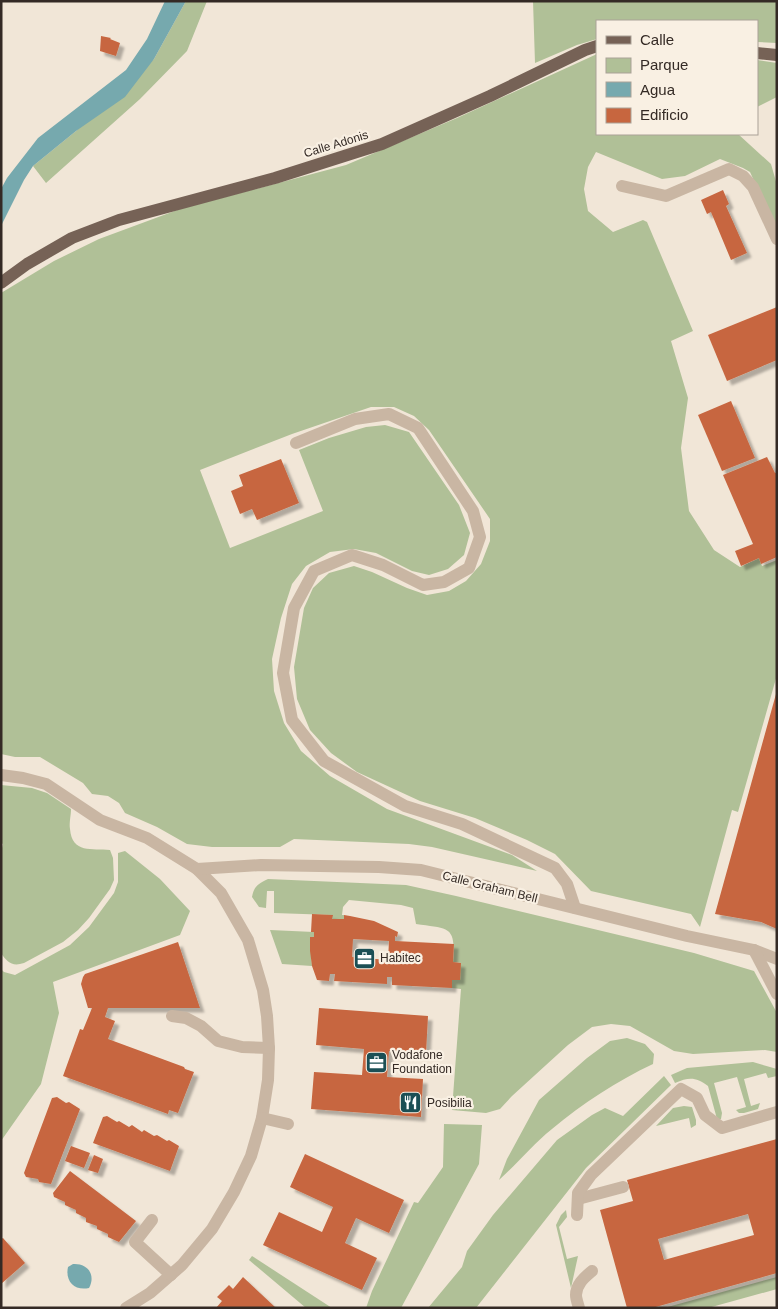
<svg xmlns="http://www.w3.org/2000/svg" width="778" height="1309" viewBox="0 0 778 1309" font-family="Arial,sans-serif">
	<defs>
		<filter id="shadow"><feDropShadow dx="4.5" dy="4.5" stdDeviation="1" flood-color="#0004"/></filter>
	</defs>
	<rect width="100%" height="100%" fill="#f1e6d7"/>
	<g fill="#b0c097">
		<polygon points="186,1 207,1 187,51 140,99 46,183 33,166 76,131 154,59"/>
		<polygon points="533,1 777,1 777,43 757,42 757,21 597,21 597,39 577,45 535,63"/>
		<polygon points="597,54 597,134 738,134 771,164 777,185 777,231 750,172 743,168 720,159 685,176 662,179 596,152 588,167 584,189 588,211 613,232 643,220 647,222 693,331 671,341 688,398 681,448 689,511 714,550 740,567 759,558 762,566 777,560 777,675 738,812 732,810 700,927 691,914 591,891 555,854 527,840 475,818 420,801 357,772 331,753 310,730 297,699 294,667 304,608 313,588 329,573 354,566 372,572 407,588 427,595 449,591 466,581 481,564 490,541 490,519 429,430 414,416 394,407 371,407 292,434 200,470 230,548 323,511 299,450 329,438 366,427 385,425 409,432 459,505 470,533 464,555 448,569 429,575 412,571 376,553 354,549 330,552 306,566 292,584 281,618 272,659 274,691 284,723 301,751 330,776 387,809 512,855 537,871 432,847 409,844 294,839 280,847 212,847 187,844 157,827 125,813 119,803 108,796 92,794 83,783 40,757 15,757 1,754 1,293 54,261 99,239 180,209 346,165 457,118"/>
		<polygon points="757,60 777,63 777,97 757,107"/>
		<path d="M1,785L32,788L47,793L71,809C71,816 69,822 70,829C72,854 92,848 110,850L113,858L114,880L110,889L89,918L78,930L63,942L24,963C12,967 7,962 1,953V852L3,844L1,843Z"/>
		<polygon points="125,851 160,879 190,911 180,935 53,982 59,1013 41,1084 1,1141 1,969 4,972 15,975 70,945 89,927 114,893 118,882 118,853"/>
		<path d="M268,879L406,885L456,896L694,953L754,971L777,1013V1052L765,1050L693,1054L674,1051L630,1026L611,1024L592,1027L568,1045L512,1096L500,1109L486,1113L452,1110L461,989L452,988V980L461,963L453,962C456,925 449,929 416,924L413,908L401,905L349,900L343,907L342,915H344V919H332V915L274,913V891H267L266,908L259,907L252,897C254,886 258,884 268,879Z"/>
		<polygon points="270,930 314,932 314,937 310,937 310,941 312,966 282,964"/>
		<path d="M627,1038L645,1044L654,1054L653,1064C617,1081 583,1103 552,1129C533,1144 517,1164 499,1180L507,1159L539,1100L587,1058L610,1041Z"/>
		<path d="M753,1062L777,1069V1076L768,1078L766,1073L744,1079L751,1106L760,1103L758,1109L744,1113H739L736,1110L746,1107L737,1077L714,1083L722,1113L721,1119H717L708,1086C696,1077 689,1077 675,1083L671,1075L687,1068Z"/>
		<polygon points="664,1076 671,1085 586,1168 476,1308 428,1308 462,1267 467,1251 493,1215 557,1140 592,1115 605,1108 623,1116"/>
		<polygon points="684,1106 692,1107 696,1120 696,1125 691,1128 689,1118 656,1126 673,1108"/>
		<polygon points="444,1124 482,1125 479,1164 401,1308 366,1308 372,1291 414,1202 418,1203 443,1167"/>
		<polygon points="566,1210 567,1217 559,1227 567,1259 578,1256 571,1288 556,1225 561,1215"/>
		<polygon points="252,1256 332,1308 306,1308 249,1260"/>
		<polygon points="777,1277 777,1289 708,1308 664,1308"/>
	</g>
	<g fill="#76a9ae">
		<polygon points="165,1 186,1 154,59 125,97 76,131 33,166 24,180 1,226 1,189 7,178 38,138 126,70 147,39"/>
		<path d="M73,1264C88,1263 96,1275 89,1288C74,1291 65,1281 68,1267Z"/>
	</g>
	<g fill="#c7663f" fill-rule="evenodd" filter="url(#shadow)">
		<polygon points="101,36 111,38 110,39 120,43 116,56 100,51"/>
		<polygon points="723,190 729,204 726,206 747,253 731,260 711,212 707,214 701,200"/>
		<polygon points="777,307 777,360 727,381 708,335"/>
		<polygon points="731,401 755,458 722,471 698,415"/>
		<polygon points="767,457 775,473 777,473 777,557 761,564 759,558 741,566 735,551 753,544 723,475"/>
		<polygon points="281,459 299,503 257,520 252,509 240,514 231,491 243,486 239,475"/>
		<polygon points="776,694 777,694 777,929 761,922 715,914"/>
		<path d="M312,914L333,915L332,919H344V915L350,916L374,921L398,932L397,937L395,936V941L454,944L453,962L461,963L460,980H452V988L392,985V977H387V984L334,981L335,974H330L329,981L317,980L312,966L310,951V937H314V932H311ZM353,939L389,941L388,960L352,957Z"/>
		<polygon points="178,942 200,1008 108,1008 105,1017 115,1021 108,1039 184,1067 185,1069 194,1072 178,1113 169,1110 168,1114 63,1076 80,1029 83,1030 92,1008 88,1008 81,984 83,977 85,974"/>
		<polygon points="319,1008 428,1016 426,1053 389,1051 387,1077 423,1079 421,1117 311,1109 314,1072 362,1075 364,1049 316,1045"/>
		<polygon points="57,1097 66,1103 69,1102 80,1109 51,1184 39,1182 38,1179 26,1177 24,1173 52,1098"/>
		<polygon points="107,1116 117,1122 119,1121 129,1127 132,1125 142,1132 144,1130 154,1136 157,1135 167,1141 169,1140 179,1146 170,1171 93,1143 103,1117"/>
		<path d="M777,1139V1273L652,1308H627L600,1210L633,1201L627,1180ZM748,1214L754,1235L664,1260L658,1239Z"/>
		<polygon points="71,1146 90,1153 84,1168 65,1161"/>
		<polygon points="305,1154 404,1200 389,1233 356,1218 345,1243 377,1258 362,1290 263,1245 279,1212 322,1232 333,1207 290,1187"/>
		<polygon points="94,1155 103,1159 98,1173 88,1170"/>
		<polygon points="70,1171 136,1221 119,1242 108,1237 108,1234 97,1229 97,1226 86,1222 86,1218 76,1213 76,1210 65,1205 65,1202 54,1197 53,1193"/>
		<polygon points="3,1238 25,1263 1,1284 1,1239"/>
		<polygon points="243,1277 276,1308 216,1308 222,1301 217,1297 229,1285 233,1289"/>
	</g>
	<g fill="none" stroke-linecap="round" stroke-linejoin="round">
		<g stroke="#c9b6a3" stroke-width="12">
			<polyline points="622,186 666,196 729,169 743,176 753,187 777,239"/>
			<polyline points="296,443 355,419 389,414 418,428 473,511 480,537 469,568 444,582 423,585 383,565 352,555 314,571 294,608 283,673 292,720 324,761 405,806 462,824 555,868 567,884 575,908"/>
			<polyline points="1,775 23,778 46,784 100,820 147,838 197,869 221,893 248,940 263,990 267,1016 269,1048 268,1080 262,1118 251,1156 234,1192 212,1229 182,1265 150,1293 126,1308"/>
			<polyline points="197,869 261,865 379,867 421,870 687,936 754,950 777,959"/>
			<polyline points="754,950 777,994"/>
			<polyline points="172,1016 186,1018 201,1026 218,1041 242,1047 269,1048"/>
			<polyline points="262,1118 288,1124"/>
			<polyline points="578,1199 623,1187"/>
			<polyline points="577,1215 578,1193 591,1175 681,1089 697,1098 705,1115 722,1128 777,1112"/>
			<polyline points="152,1220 135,1242 171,1275"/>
			<path d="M579,1308C578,1304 576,1299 576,1295C576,1284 585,1277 592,1271"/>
		</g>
		<g stroke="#766256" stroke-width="12">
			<polyline points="757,53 777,55"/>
			<polyline points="1,283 27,264 72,238 119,220 275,178 382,144 490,96 585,50 597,46"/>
		</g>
	</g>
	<defs>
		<symbol id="office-square" viewBox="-11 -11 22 22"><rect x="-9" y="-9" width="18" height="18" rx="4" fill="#1b4f55" stroke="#f9f0e3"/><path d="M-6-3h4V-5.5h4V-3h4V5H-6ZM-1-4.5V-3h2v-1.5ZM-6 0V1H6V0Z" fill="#fff"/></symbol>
		<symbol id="restaurant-square" viewBox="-11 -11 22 22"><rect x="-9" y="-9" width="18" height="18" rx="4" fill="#1b4f55" stroke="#f9f0e3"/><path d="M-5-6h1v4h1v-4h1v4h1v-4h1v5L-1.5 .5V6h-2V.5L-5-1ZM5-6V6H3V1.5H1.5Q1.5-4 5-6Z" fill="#fff"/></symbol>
	</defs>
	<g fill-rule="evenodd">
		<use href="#office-square" x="352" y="946" width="25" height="25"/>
		<use href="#office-square" x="364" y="1050" width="25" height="25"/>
		<use href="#restaurant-square" x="398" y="1090" width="25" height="25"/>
	</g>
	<g text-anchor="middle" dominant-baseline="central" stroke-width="4.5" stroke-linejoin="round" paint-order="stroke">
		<g font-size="12" fill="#342a25" stroke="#f9f0e3">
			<text transform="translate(336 144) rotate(-17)">Calle Adonis</text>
			<text transform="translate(490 887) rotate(14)">Calle Graham Bell</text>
		</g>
		<g font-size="12" fill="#342a25" stroke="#f9f0e3" text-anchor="start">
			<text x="380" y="958">Habitec</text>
			<text x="392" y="1055">Vodafone<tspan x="392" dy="14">Foundation</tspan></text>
			<text x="427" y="1103">Posibilia</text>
		</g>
	</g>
	<rect width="778" height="1309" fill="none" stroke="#342a25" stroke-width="5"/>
	<rect x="596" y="20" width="162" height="115" fill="#f9f0e3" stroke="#aaa197"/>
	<rect x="606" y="36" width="25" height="8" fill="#766256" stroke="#aaa197"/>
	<text x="640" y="45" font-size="15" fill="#342a25">Calle</text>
	<rect x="606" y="58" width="25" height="15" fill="#b0c097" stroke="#aaa197"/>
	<text x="640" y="70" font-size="15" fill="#342a25">Parque</text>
	<rect x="606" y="82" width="25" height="15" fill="#76a9ae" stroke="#aaa197"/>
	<text x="640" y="95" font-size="15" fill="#342a25">Agua</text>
	<rect x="606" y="108" width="25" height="15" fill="#c7663f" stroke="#aaa197"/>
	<text x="640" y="120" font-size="15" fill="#342a25">Edificio</text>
</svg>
